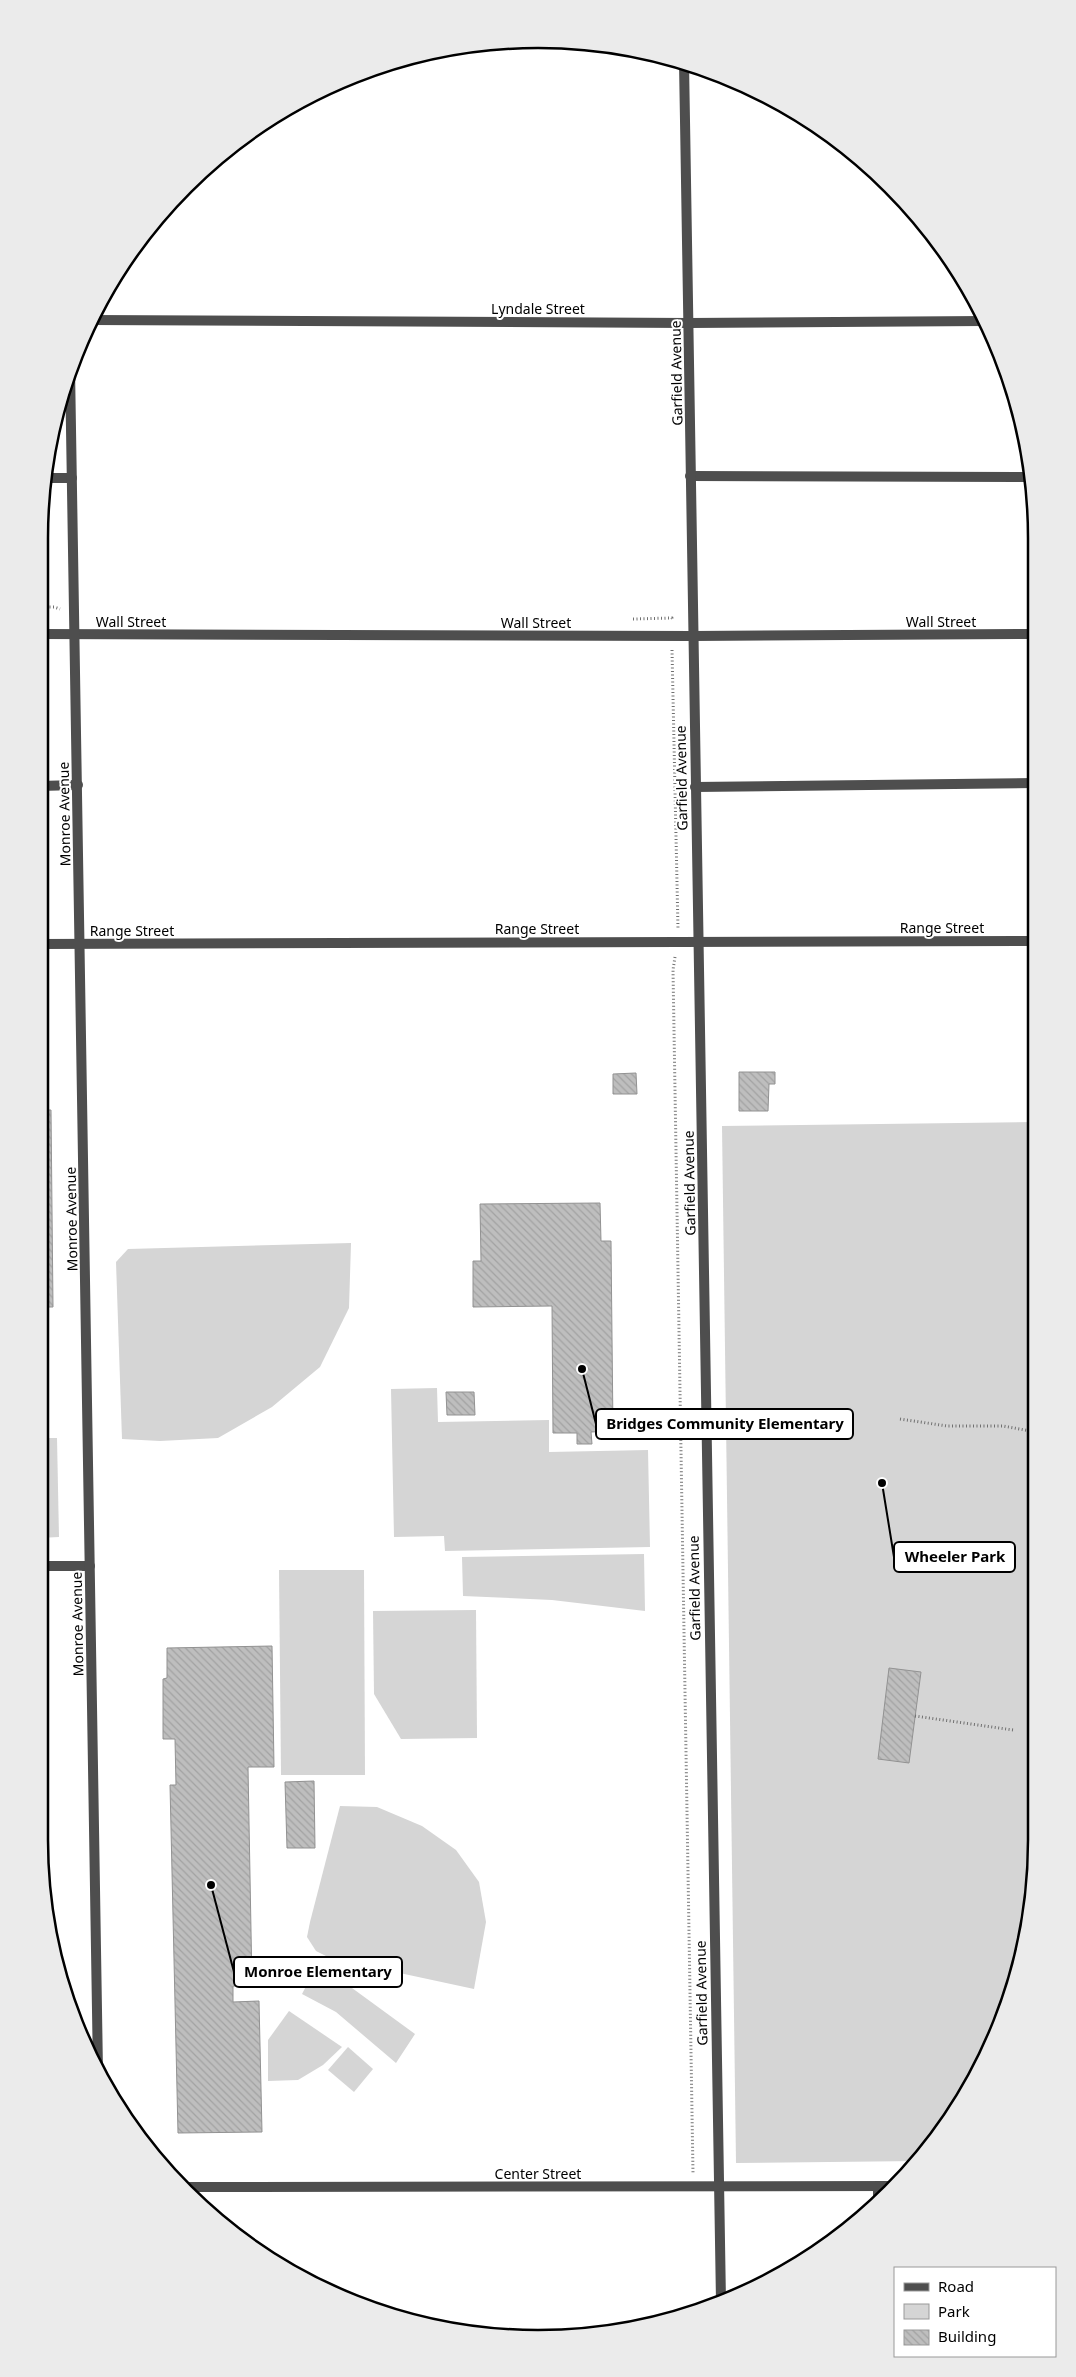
<svg xmlns="http://www.w3.org/2000/svg" width="1076" height="2377" viewBox="0 0 1076 2377" font-family="'Noto Sans',sans-serif">
	<defs>
		<pattern id="building-back-hatch" width="6" height="6" patternUnits="userSpaceOnUse" patternTransform="scale(1.25)"><rect width="6" height="6" fill="#bebebe"/><path d="M-1 5l2 2M0 0l6 6M5-1l2 2" fill="none" stroke="#a2a2a2"/></pattern>
	</defs>
	<rect width="100%" height="100%" fill="#fff"/>
	<g fill="#d5d5d5">
		<polygon points="1035,1122 1037,1839 1028,1936 999,2030 953,2116 919,2161 736,2163 722,1126"/>
		<polygon points="351,1243 349,1308 320,1367 272,1407 218,1438 160,1441 122,1439 116,1262 128,1249"/>
		<polygon points="437,1388 438,1422 549,1420 549,1452 648,1450 650,1547 445,1551 444,1536 394,1537 391,1389"/>
		<polygon points="39,1438 57,1438 59,1537 39,1538"/>
		<polygon points="644,1554 645,1611 552,1600 463,1596 462,1557"/>
		<polygon points="279,1570 364,1570 365,1775 281,1775"/>
		<polygon points="476,1610 477,1738 401,1739 374,1694 373,1611"/>
		<polygon points="340,1806 377,1807 422,1826 456,1850 479,1882 486,1922 474,1989 330,1958 316,1951 307,1937 310,1922"/>
		<polygon points="316,1967 352,1988 415,2034 396,2063 336,2012 302,1994"/>
		<polygon points="289,2011 342,2047 323,2065 298,2080 268,2081 268,2040"/>
		<polygon points="348,2047 373,2069 354,2092 328,2070"/>
	</g>
	<g fill="url(#building-back-hatch)" stroke="#929292">
		<polygon points="739,1072 775,1072 775,1084 769,1084 768,1111 739,1111"/>
		<polygon points="636,1073 637,1094 613,1094 613,1074"/>
		<polygon points="39,1110 51,1110 53,1307 39,1307"/>
		<polygon points="600,1203 601,1241 611,1241 613,1431 591,1432 592,1444 577,1444 577,1433 553,1433 552,1306 473,1307 473,1261 481,1261 480,1204"/>
		<polygon points="446,1392 474,1392 475,1415 447,1415"/>
		<polygon points="272,1646 274,1767 248,1767 252,1985 233,1986 233,2002 259,2001 262,2132 178,2133 170,1785 176,1785 175,1739 163,1739 163,1679 167,1678 167,1648"/>
		<polygon points="889,1668 921,1672 909,1763 878,1759"/>
		<polygon points="314,1781 315,1848 287,1848 285,1782"/>
	</g>
	<g fill="none" stroke-linecap="round" stroke-linejoin="round">
		<g stroke="#707070" stroke-width="3" stroke-dasharray="1 2.5" stroke-linecap="butt">
			<polyline points="39,607 54,607 60,609"/>
			<polyline points="633,619 672,618 672,621"/>
			<polyline points="672,650 678,929"/>
			<polyline points="675,957 673,970 693,2173"/>
			<polyline points="900,1419 947,1426 1003,1426 1036,1432"/>
			<polyline points="915,1716 1013,1730"/>
		</g>
		<g stroke="#4e4e4e" stroke-width="10">
			<polyline points="690,476 1033,477"/>
			<polyline points="45,478 72,478"/>
			<polyline points="39,786 78,785"/>
			<polyline points="695,787 1034,783"/>
			<polyline points="878,2186 878,2201"/>
		</g>
		<g stroke="#4e4e4e" stroke-width="10">
			<path d="M684,63C697,809 708,1555 721,2302"/>
			<polyline points="91,320 689,323 984,321"/>
			<polyline points="39,634 693,636 1033,634"/>
			<polyline points="39,1566 90,1566"/>
		</g>
		<g stroke="#4e4e4e" stroke-width="10">
			<polyline points="70,368 98,2071"/>
			<polyline points="39,944 1034,941"/>
			<polyline points="183,2187 894,2186"/>
		</g>
	</g>
	<g text-anchor="middle" dominant-baseline="central" stroke-width="4" stroke-linejoin="round" paint-order="stroke">
		<g font-size="14" fill="#000" stroke="#fff">
			<text x="538" y="308">Lyndale Street</text>
			<text transform="translate(676 373) rotate(-91)">Garfield Avenue</text>
			<text x="131" y="621">Wall Street</text>
			<text x="941" y="621">Wall Street</text>
			<text x="536" y="622">Wall Street</text>
			<text transform="translate(681 778) rotate(-91)">Garfield Avenue</text>
			<text transform="translate(64 814) rotate(-91)">Monroe Avenue</text>
			<text x="942" y="927">Range Street</text>
			<text x="537" y="928">Range Street</text>
			<text x="132" y="930">Range Street</text>
			<text transform="translate(689 1183) rotate(-91)">Garfield Avenue</text>
			<text transform="translate(71 1219) rotate(-91)">Monroe Avenue</text>
			<text transform="translate(694 1588) rotate(-91)">Garfield Avenue</text>
			<text transform="translate(77 1624) rotate(-91)">Monroe Avenue</text>
			<text transform="translate(701 1993) rotate(-91)">Garfield Avenue</text>
			<text x="538" y="2173">Center Street</text>
		</g>
	</g>
	<path d="M0 0H1076V2377H0ZM538 48H538A490 490 0 0 1 1028 538V1840A490 490 0 0 1 538 2330H538A490 490 0 0 1 48 1840V538A490 490 0 0 1 538 48Z" fill="#ebebeb" fill-rule="evenodd"/>
	<path fill="none" stroke="#000" stroke-width="2.5" d="M538 48H538A490 490 0 0 1 1028 538V1840A490 490 0 0 1 538 2330H538A490 490 0 0 1 48 1840V538A490 490 0 0 1 538 48Z"/>
	<path fill="none" stroke="#000" stroke-width="2" d="M582 1369L596 1424M882 1483L894 1557M211 1885L234 1972"/>
	<g fill="#000" stroke="#fff" stroke-width="2">
		<circle cx="582" cy="1369" r="5"/>
		<circle cx="882" cy="1483" r="5"/>
		<circle cx="211" cy="1885" r="5"/>
	</g>
	<g fill="#fff" stroke="#000" stroke-width="2">
		<rect x="596" y="1409" width="257" height="30" rx="5"/>
		<rect x="894" y="1542" width="121" height="30" rx="5"/>
		<rect x="234" y="1957" width="168" height="30" rx="5"/>
	</g>
	<g font-size="15" text-anchor="middle" font-weight="bold" fill="#000">
		<text x="725" y="1429">Bridges Community Elementary</text>
		<text x="955" y="1562">Wheeler Park</text>
		<text x="318" y="1977">Monroe Elementary</text>
	</g>
	<rect x="894" y="2267" width="162" height="90" fill="#ffffff" stroke="#999999"/>
	<rect x="904" y="2283" width="25" height="8" fill="#4e4e4e" stroke="#999999"/>
	<text x="938" y="2292" font-size="15" fill="#000000">Road</text>
	<rect x="904" y="2304" width="25" height="15" fill="#d5d5d5" stroke="#999999"/>
	<text x="938" y="2317" font-size="15" fill="#000000">Park</text>
	<rect x="904" y="2330" width="25" height="15" fill="url(#building-back-hatch)" stroke="#999999"/>
	<text x="938" y="2342" font-size="15" fill="#000000">Building</text>
</svg>
